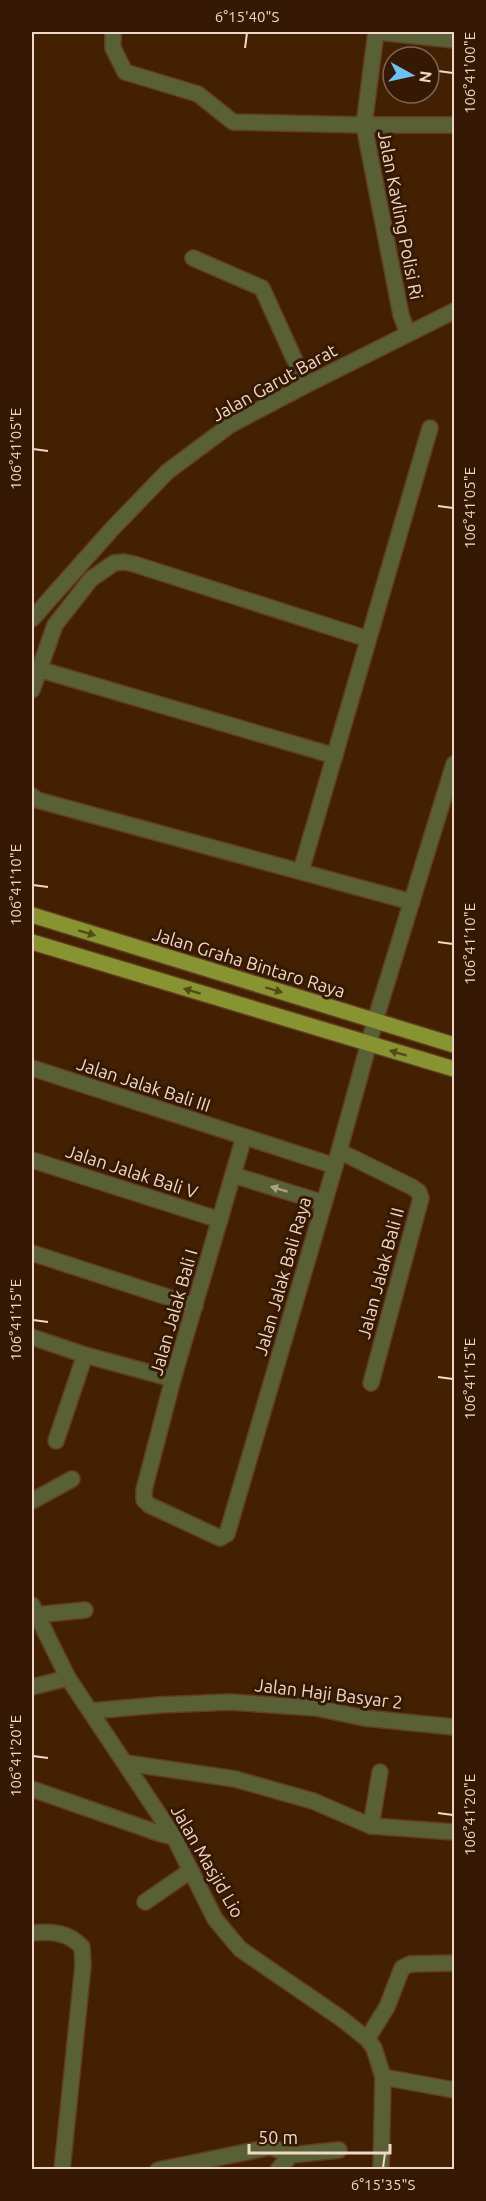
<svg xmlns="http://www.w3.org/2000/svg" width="486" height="2201" viewBox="0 0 486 2201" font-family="Ubuntu,sans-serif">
	<rect width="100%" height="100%" fill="#442003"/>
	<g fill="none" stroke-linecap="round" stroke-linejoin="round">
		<defs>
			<g id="minor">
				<polyline points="113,32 113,48 125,72 198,94 233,122 364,125 454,125"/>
				<polyline points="376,32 364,125 401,315 408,334"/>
				<polyline points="377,32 454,40"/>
				<polyline points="193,258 262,288 306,385"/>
				<polyline points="32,619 112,529 167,472 230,425 306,385 454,311"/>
				<polyline points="38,669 335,756"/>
				<polyline points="32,690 55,625 91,579 114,563 124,562 134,564 368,639"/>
				<polyline points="32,796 37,800 412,902"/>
				<polyline points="301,871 430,428"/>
				<polyline points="32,1068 335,1166"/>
				<polyline points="244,1137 173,1379 144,1490 144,1500 149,1505 220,1538 227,1534 335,1166 375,1021 454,764"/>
				<polyline points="339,1151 412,1187 419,1192 421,1198 371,1383"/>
				<polyline points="32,1160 220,1220"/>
				<polyline points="233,1175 324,1203"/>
				<polyline points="32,1253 195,1306"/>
				<polyline points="32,1337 85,1355 173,1379"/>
				<polyline points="56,1441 85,1355"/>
				<polyline points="32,1501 72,1479"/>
				<polyline points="32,1605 68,1678 174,1837 215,1919 240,1949 342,2019 367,2039 374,2048 383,2077 381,2170"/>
				<polyline points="35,1615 85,1610"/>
				<polyline points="32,1687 68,1678"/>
				<polyline points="91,1711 159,1705 230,1702 316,1708 364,1718 454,1727"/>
				<polyline points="126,1763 235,1779 313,1801 371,1826 454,1832"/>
				<polyline points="32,1789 161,1834 174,1837"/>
				<polyline points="371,1826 380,1772"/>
				<polyline points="145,1902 190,1871"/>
				<path d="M32,1933C51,1931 68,1932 82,1947L83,1966L62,2170"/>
				<polyline points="367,2039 387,2007 402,1968 410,1964 454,1963"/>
				<polyline points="383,2077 454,2090"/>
				<polyline points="158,2170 271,2147 291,2155 339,2150"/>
				<polyline points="278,2170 291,2155"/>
			</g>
			<g id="major">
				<polyline points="32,915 454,1045"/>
				<polyline points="32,942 454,1069"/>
			</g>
		</defs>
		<use href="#minor" stroke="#603d23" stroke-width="18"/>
		<use href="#major" stroke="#603d23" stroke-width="18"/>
		<use href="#minor" stroke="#5a6035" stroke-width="15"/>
		<use href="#major" stroke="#889431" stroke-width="15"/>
	</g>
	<defs><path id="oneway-solid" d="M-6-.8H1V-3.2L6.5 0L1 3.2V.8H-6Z" transform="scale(1.5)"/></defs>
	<g fill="#564a16">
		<use href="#oneway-solid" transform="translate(87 933) rotate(17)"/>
		<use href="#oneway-solid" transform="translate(274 990) rotate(17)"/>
		<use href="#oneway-solid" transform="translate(192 991) rotate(-163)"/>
		<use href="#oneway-solid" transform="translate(398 1053) rotate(-164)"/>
	</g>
	<use fill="#aca286" href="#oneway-solid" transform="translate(279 1189) rotate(-163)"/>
	<path fill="none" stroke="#f0d8c9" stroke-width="2" d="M245,48L247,33M438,71L453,73M33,449L48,451M438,506L453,508M33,885L48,887M438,942L453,944M33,1320L48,1322M438,1377L453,1379M33,1756L48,1758M438,1813L453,1815M383,2168L385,2153"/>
	<g text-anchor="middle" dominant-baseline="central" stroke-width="6" stroke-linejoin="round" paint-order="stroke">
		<g font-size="18" fill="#f0d8c9" stroke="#351904">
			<text transform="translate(401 215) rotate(79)">Jalan Kavling Polisi Ri</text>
			<text transform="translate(274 382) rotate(-29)">Jalan Garut Barat</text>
			<text transform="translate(249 962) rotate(17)">Jalan Graha Bintaro Raya</text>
			<text transform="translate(144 1084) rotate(18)">Jalan Jalak Bali III</text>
			<text transform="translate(132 1171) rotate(18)">Jalan Jalak Bali V</text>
			<text transform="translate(380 1273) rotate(-75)">Jalan Jalak Bali II</text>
			<text transform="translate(282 1276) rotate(-74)">Jalan Jalak Bali Raya</text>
			<text transform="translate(173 1312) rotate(-74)">Jalan Jalak Bali I</text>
			<text transform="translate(329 1693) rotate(7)">Jalan Haji Basyar 2</text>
			<text transform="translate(208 1861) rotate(60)">Jalan Masjid Lio</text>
		</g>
	</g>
	<rect width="486" height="2201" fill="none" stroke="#351904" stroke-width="66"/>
	<g transform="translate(411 75) rotate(98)"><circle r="28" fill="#351904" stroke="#806553" stroke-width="1.5"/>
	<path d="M0-4.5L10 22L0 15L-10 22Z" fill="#6dc2f3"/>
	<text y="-9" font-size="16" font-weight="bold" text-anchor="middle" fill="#f0d8c9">N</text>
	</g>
	<path d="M249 2144v9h141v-9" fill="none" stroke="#f0d8c9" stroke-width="3"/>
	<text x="258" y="2144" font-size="18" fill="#f0d8c9" stroke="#351904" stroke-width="4.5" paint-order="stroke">50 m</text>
	<rect x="33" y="33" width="420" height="2135" fill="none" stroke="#f0d8c9" stroke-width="2"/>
	<g font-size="15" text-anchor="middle" fill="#f0d8c9">
		<text x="247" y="22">6°15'40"S</text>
		<text transform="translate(470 73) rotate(-90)" y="5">106°41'00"E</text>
		<text transform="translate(16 449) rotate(-90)" y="5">106°41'05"E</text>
		<text transform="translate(470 508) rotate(-90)" y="5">106°41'05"E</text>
		<text transform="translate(16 885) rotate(-90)" y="5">106°41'10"E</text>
		<text transform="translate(470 944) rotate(-90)" y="5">106°41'10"E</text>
		<text transform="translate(16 1320) rotate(-90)" y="5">106°41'15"E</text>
		<text transform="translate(470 1379) rotate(-90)" y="5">106°41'15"E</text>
		<text transform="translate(16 1756) rotate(-90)" y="5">106°41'20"E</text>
		<text transform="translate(470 1815) rotate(-90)" y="5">106°41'20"E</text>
		<text x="383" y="2190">6°15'35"S</text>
	</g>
</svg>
